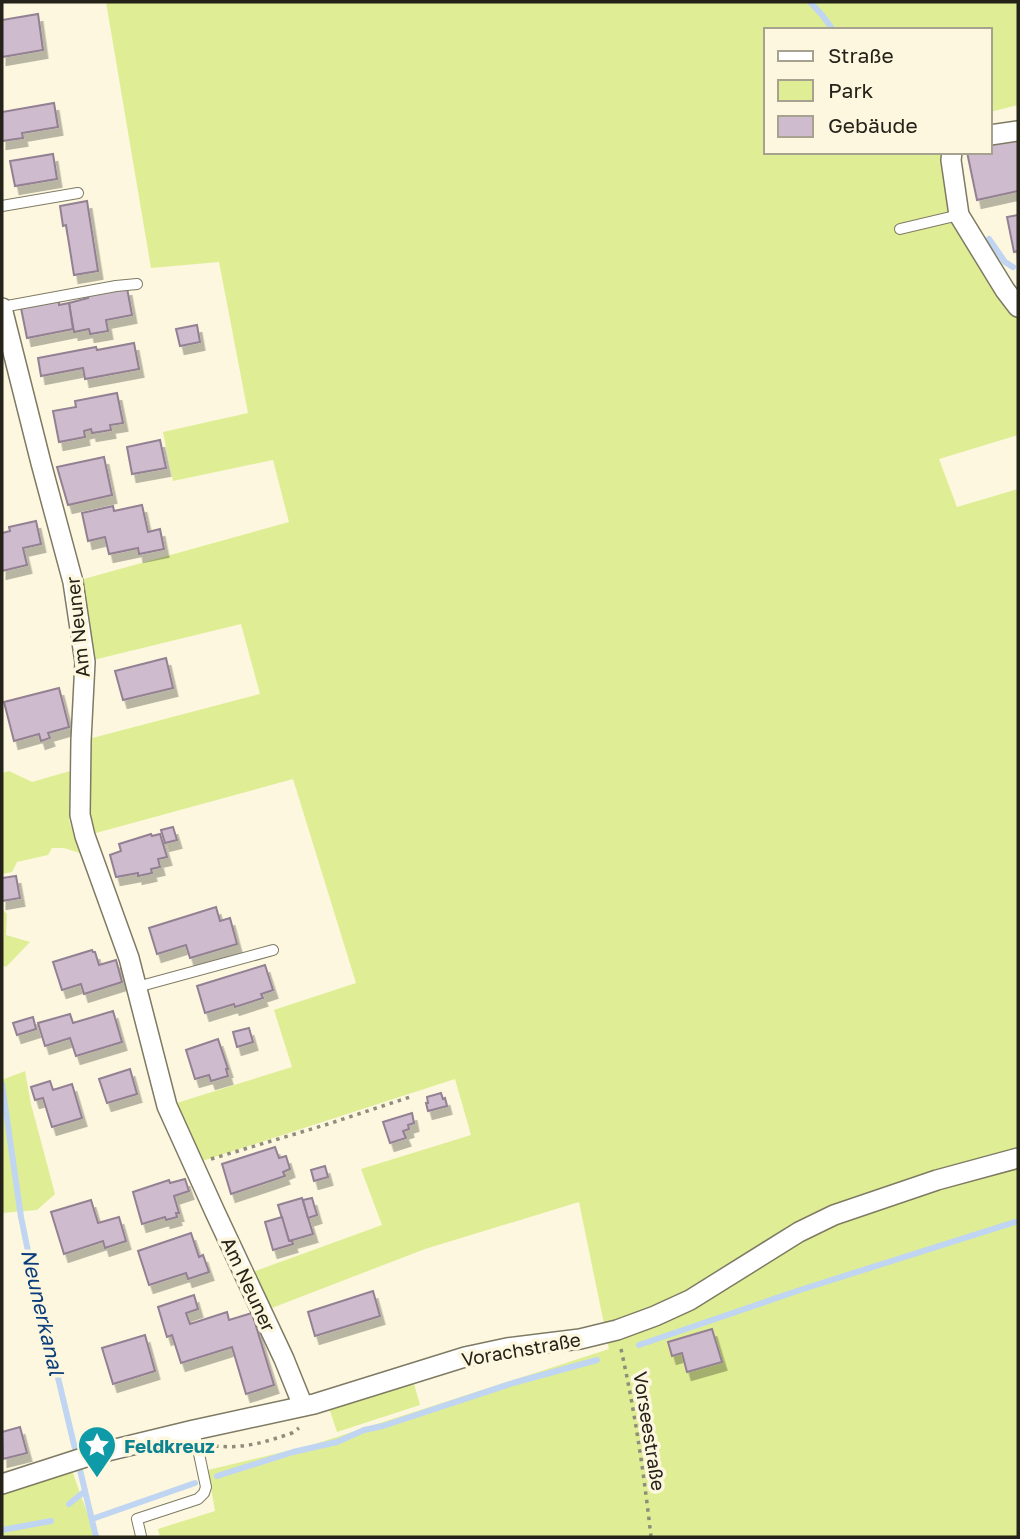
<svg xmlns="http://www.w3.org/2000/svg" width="1020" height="1539" viewBox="0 0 1020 1539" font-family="'Golos Text',sans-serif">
	<defs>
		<filter id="shadow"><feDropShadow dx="4.5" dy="8" stdDeviation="0" flood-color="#0004"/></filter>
	</defs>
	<rect width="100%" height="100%" fill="#fcf7de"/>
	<g fill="#dfee95">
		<polygon points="106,2 1018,2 1018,105 990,112 990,30 766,30 766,152 942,152 941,154 951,160 959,215 1018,307 1018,435 939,459 957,507 1018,489 1018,1158 879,1198 690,1300 605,1329 579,1202 425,1249 264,1311 247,1274 382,1225 361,1169 471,1135 455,1079 193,1164 167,1106 292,1067 274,1010 356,983 293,779 85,836 81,741 260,694 241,624 85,662 73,582 289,522 273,460 173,481 163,432 248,413 219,262 151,268"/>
		<polygon points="9,771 32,782 70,771 69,820 80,853 64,848 52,848 48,855 17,862 12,872 2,874 2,773"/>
		<polygon points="2,909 7,914 6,935 30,942 6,967 2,965"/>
		<polygon points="25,1071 31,1104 55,1194 37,1210 2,1213 2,1080"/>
		<polygon points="1018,1162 1018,1537 160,1537 158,1529 215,1511 208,1470 312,1445 609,1349 606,1335 824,1225"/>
		<polygon points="413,1380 420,1405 337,1432 329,1408"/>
		<polygon points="71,1468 96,1537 2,1537 2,1490"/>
	</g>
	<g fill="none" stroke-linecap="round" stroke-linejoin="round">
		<g stroke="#c0d5f1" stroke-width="6">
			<polyline points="810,2 823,16 833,30"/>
			<polyline points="989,239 1005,262 1013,267"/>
			<polyline points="2,1084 21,1217 29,1256 96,1537"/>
			<polyline points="639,1345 800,1290 1018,1221"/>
			<polyline points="217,1476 293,1452 337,1442 364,1430 383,1426 513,1383 597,1360"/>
			<polyline points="69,1504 85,1491"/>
			<polyline points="92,1519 195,1483"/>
			<polyline points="2,1530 51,1521"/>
		</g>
	</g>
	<g fill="#cebbce" stroke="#938193" stroke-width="2" filter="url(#shadow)">
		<polygon points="38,14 43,50 2,57 2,20"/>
		<polygon points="54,103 58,127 22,133 23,138 2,141 2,112"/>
		<polygon points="1018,139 1018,191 977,200 967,152 990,152 990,145"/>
		<polygon points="53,154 57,179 15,186 10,161"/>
		<polygon points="87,201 98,271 74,275 66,225 63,226 60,206"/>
		<polygon points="1018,215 1018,251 1014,252 1007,217"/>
		<polygon points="127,288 132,315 106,320 108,331 90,334 89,329 74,332 69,303 88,298 87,295"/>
		<polygon points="59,301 59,305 69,303 73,329 27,338 21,308"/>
		<polygon points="197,325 200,342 180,346 176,329"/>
		<polygon points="134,343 139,369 85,379 83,368 41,376 38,358 96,347 97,350"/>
		<polygon points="117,393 123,423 110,425 111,430 92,433 91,429 84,431 85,437 59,442 53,411 76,407 75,401"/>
		<polygon points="160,440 166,468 132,474 127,447"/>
		<polygon points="104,457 112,495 68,505 57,467"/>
		<polygon points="142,505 148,532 160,529 164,549 139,554 138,548 109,554 105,537 88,541 82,513 113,506 114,511"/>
		<polygon points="36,521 41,544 23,548 27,565 2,571 2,533 10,531 9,527"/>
		<polygon points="166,658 173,688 123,700 115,671"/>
		<polygon points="59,688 69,727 48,733 50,738 41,741 39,734 14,741 4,702"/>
		<polygon points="173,827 177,840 165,843 161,830"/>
		<polygon points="151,834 152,836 160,834 167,857 158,859 160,867 151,869 152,873 138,876 138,873 116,877 110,855 121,851 119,844"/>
		<polygon points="16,876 20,898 2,901 2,878"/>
		<polygon points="216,907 220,921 230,918 237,944 190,958 186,945 157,954 149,928"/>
		<polygon points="92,950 93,952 95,952 99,965 116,960 122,982 84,994 81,984 62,990 53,962"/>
		<polygon points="265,965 273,990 261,994 263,998 235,1007 234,1004 205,1013 197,986"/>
		<polygon points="113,1011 122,1042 76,1056 70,1038 45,1046 38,1023 70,1014 73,1023"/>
		<polygon points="33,1017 36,1029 17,1035 13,1023"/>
		<polygon points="249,1028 253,1042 237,1047 233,1032"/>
		<polygon points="218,1039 228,1069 226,1069 228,1076 211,1081 209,1075 195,1079 186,1050"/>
		<polygon points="130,1069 137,1094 107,1103 99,1079"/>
		<polygon points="50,1081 53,1090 72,1084 82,1118 52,1127 43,1098 35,1100 31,1087"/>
		<polygon points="441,1093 443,1099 445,1098 447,1106 428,1111 426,1103 428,1103 427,1097"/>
		<polygon points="412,1113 414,1123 408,1125 409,1129 403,1131 406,1138 390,1143 383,1122"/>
		<polygon points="275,1147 279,1158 286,1156 290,1169 283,1172 285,1176 231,1194 222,1164"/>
		<polygon points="325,1166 328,1177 314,1181 311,1170"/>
		<polygon points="185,1179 189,1191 174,1196 179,1213 176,1213 177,1217 166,1220 165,1217 142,1224 133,1192 169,1180 170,1183"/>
		<polygon points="302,1198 313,1234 289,1241 278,1205"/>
		<polygon points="312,1198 317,1215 308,1218 303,1200"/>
		<polygon points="91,1200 98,1223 119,1217 126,1241 105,1248 103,1241 64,1254 51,1212"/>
		<polygon points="282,1217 289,1241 292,1241 293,1244 273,1250 265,1222"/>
		<polygon points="191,1233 199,1257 203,1255 209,1272 188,1279 186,1273 149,1285 138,1251"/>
		<polygon points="373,1291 380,1316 315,1336 308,1312"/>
		<polygon points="194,1295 198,1309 186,1313 190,1324 227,1312 229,1320 252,1313 274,1385 246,1394 232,1347 181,1363 172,1335 167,1337 158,1307"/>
		<polygon points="712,1329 722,1362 687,1372 682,1353 672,1356 668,1342"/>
		<polygon points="145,1335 155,1371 113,1384 102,1348"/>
		<polygon points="20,1427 27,1453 3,1459 2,1432"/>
	</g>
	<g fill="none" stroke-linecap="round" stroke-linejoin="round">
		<defs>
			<g id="lane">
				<polyline points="2,206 78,193"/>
				<polyline points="900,229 959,215"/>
				<polyline points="2,307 116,286 137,284"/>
				<polyline points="137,987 273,950"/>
				<polyline points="141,1536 137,1519 198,1499 204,1493 206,1487 194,1430"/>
			</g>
			<g id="street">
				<polyline points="990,135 1018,131"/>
				<polyline points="952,152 951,160 959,215 1005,290 1018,307"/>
				<polyline points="2,308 41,463 73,582 85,662 81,741 80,815 85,836 129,958 167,1106 215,1212 284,1359 303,1406"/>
				<polyline points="2,1484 95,1454 194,1430 314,1404 465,1357 507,1348 580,1339 617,1330 655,1316 690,1300 799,1232 834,1215 937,1180 1018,1158"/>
			</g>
		</defs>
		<use href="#lane" stroke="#7f7a63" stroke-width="12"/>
		<use href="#street" stroke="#7f7a63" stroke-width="22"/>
		<g stroke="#8f8c7b" stroke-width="3.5" stroke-dasharray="3.5 5" stroke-linecap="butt">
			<polyline points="211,1159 325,1125 413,1096"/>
			<path d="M621,1349C635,1412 644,1474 651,1537"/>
			<path d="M215,1446C243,1449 266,1442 292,1433L299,1428"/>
		</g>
		<use href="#lane" stroke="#fff" stroke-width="10"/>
		<use href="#street" stroke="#fff" stroke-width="19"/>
	</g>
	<defs>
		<symbol id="sight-pin" viewBox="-11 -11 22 30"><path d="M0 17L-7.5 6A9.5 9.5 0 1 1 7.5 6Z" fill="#0f9aa8" stroke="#fcf7de"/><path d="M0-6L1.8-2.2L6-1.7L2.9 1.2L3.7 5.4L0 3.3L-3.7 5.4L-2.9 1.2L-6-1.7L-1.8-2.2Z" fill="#fff"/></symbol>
	</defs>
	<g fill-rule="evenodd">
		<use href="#sight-pin" x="75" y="1423" width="44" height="60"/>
	</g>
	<g text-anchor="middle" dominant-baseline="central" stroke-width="7" stroke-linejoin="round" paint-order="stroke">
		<g font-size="19" fill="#242219" stroke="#fcf7de">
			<text transform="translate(77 627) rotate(-96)">Am Neuner</text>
			<text transform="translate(249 1284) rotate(65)">Am Neuner</text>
			<text transform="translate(521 1349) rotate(-10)">Vorachstraße</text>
			<text transform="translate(650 1431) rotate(81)">Vorseestraße</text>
		</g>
		<g font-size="19" font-weight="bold" fill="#0d838f" stroke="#fcf7de" text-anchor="start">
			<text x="124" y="1445">Feldkreuz</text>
		</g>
		<g font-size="21" font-style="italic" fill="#0c3e7b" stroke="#fcf7de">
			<text transform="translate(43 1312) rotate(77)">Neunerkanal</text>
		</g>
	</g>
	<rect width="1020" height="1539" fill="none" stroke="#242219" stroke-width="7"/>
	<rect x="764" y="28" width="228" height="126" fill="#fcf7de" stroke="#a6a28f" stroke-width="2"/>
	<rect x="778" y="51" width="35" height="10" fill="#ffffff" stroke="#a6a28f" stroke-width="2"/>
	<text x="828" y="63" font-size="21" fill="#242219">Straße</text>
	<rect x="778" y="80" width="35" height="21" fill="#dfee95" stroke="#a6a28f" stroke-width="2"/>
	<text x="828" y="98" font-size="21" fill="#242219">Park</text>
	<rect x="778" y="116" width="35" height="21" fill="#cebbce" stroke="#a6a28f" stroke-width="2"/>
	<text x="828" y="133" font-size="21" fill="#242219">Gebäude</text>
</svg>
